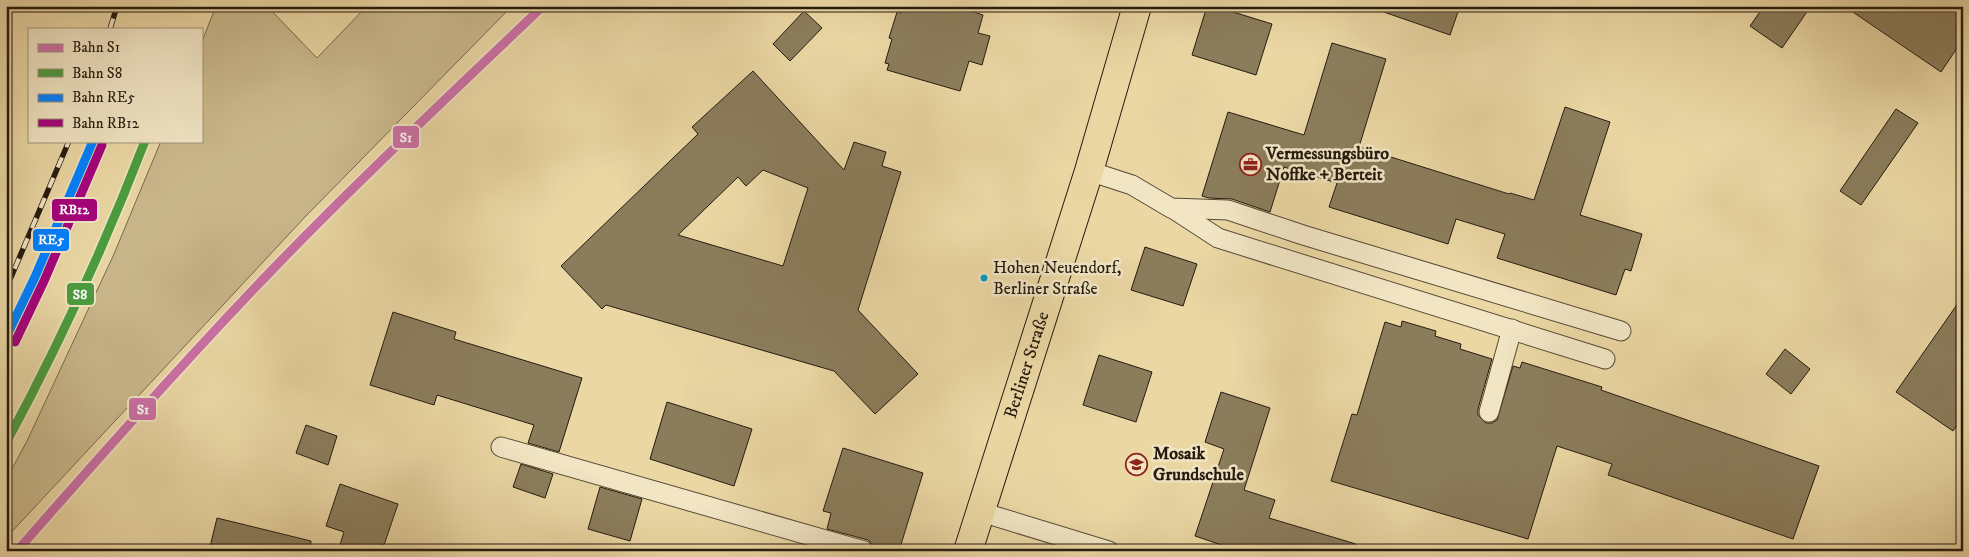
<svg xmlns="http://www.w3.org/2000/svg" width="1969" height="557" viewBox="0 0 1969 557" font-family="'IM FELL DW Pica',serif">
	<rect width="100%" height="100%" fill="#ead7a4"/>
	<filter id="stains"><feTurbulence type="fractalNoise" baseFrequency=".004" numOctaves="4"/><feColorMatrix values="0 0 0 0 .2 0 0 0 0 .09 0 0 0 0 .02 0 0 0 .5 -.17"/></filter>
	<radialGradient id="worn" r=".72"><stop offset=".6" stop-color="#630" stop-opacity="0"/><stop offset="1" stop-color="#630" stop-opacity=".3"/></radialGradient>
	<polygon fill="#c9b78b" stroke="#77694d" points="216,6 267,6 317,58 367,6 512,6 305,217 6,538 6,480 27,441 114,254 161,141 201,141 201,44"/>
	<g fill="#8b7d5c" stroke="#251b0f" fill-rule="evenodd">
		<polygon points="903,6 956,6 983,15 978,33 990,36 982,65 969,61 960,91 887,70 889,64 885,63 892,39 889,38 897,12 901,13"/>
		<polygon points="1207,6 1214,6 1272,24 1256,75 1192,55"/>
		<polygon points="1379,6 1460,6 1450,35 1378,10"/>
		<polygon points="1764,6 1811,6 1782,48 1750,26"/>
		<polygon points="1844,6 1948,6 1963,16 1963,39 1941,72"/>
		<polygon points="804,11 822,28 790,61 773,44"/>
		<polygon points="1332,43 1386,59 1359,147 1509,194 1510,193 1534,200 1565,107 1610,122 1580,215 1642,234 1631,271 1625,269 1616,295 1497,258 1505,234 1456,219 1448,244 1329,207 1337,183 1284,167 1270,212 1232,199 1209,198 1202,196 1228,112 1304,135"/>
		<path d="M753,71L844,170L854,142L886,152L882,166L901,172L858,310L918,374L875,414L834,371L606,305L602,309L561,266L698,134L692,127ZM763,170L808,188L783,266L678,235L738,177L746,186Z"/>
		<polygon points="1896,109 1918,123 1861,205 1840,191"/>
		<polygon points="1145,247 1197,264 1183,306 1131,290"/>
		<polygon points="1963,296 1963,416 1953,431 1896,392"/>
		<polygon points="393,312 456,332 454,339 582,378 559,452 528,443 534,425 437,395 434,405 370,385"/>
		<polygon points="1402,321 1436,331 1435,336 1461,344 1460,349 1492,359 1478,409 1478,415 1486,423 1492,423 1497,420 1513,366 1520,368 1522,362 1602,387 1601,390 1819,466 1793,539 1608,475 1612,464 1557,446 1528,539 1331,481 1352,414 1357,415 1385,322 1401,327"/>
		<polygon points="1785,349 1810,369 1791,394 1766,374"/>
		<polygon points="1099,355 1152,372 1136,422 1083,405"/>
		<polygon points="1221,392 1270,408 1244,490 1275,500 1269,518 1356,544 1355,551 1239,551 1195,536 1224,449 1205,442"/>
		<polygon points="667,402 752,429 734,486 650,459"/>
		<polygon points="306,425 337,436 328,465 296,453"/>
		<polygon points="843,448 923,473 899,551 875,551 872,544 868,540 827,529 831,513 823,511"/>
		<polygon points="521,464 553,474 545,498 513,487"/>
		<polygon points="340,484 398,504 384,545 380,544 377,551 338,551 344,532 326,526"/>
		<polygon points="600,487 642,499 630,541 588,529"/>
		<polygon points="217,518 311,541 310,551 209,551"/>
	</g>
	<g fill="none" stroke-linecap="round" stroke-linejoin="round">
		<defs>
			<g id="lane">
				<polyline points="1089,171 1132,185 1171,208 1228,210 1303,235 1621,331"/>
				<polyline points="1172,208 1218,238 1605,359"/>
				<polyline points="1489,412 1512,329"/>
				<polyline points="501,447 864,551"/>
				<polyline points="981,512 1109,551"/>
			</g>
			<g id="primary">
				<path id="s1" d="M968,551L1089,171L1137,6"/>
			</g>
		</defs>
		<use href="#lane" stroke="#564a34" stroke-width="21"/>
		<use href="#primary" stroke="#251b0f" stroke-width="30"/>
		<use href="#lane" stroke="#f1e5c4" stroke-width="19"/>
		<use href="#primary" stroke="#ead7a4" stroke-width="28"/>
		<defs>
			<g id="rail">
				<polyline points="110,29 117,6"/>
				<polyline points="6,289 69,141"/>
			</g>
		</defs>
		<use href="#rail" stroke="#251b0f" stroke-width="5.5"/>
		<use href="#rail" stroke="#f1e5c4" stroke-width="4" stroke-dasharray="11" stroke-linecap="butt"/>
		<defs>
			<path id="rail-1" d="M17,551C101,455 185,360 273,269C360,179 452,93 543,6"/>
			<path id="rail-2" d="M6,443C59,345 105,245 145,141"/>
			<polyline id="rail-3" points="6,337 35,277 93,141"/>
			<polyline id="rail-4" points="15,342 44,281 102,145"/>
		</defs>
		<use href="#rail-1" stroke="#f1e5c4" stroke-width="12"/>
		<use href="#rail-2" stroke="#f1e5c4" stroke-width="12"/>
		<use href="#rail-3" stroke="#f1e5c4" stroke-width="12"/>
		<use href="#rail-4" stroke="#f1e5c4" stroke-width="12"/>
		<use href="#rail-1" stroke="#cb70a6" stroke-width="9"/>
		<use href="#rail-2" stroke="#4b9d3f" stroke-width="9"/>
		<use href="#rail-3" stroke="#0080ff" stroke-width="9"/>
		<use href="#rail-4" stroke="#a5027d" stroke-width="9"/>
	</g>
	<defs>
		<symbol id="office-ring" viewBox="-11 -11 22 22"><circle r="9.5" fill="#f1e5c4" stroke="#8f2418" stroke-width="1.5"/><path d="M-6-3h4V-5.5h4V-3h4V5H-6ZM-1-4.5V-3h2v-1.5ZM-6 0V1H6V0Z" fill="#8f2418"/></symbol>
		<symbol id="school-ring" viewBox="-11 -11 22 22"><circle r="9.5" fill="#f1e5c4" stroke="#8f2418" stroke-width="1.5"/><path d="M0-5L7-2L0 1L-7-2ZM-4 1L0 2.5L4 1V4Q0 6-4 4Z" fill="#8f2418"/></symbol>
	</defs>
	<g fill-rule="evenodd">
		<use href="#office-ring" x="1238" y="152" width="25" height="25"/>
		<use href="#school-ring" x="1124" y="452" width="25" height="25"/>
	</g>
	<circle fill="#049bbb" stroke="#f1e5c4" stroke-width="2" cx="984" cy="278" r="4.5"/>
	<g text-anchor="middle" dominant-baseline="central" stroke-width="5" stroke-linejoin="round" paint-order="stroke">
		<g font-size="17" fill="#251b0f" stroke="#f1e5c4" text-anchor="start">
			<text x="993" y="268">Hohen Neuendorf,<tspan x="993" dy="21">Berliner Straße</tspan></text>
		</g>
		<g font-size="18" font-weight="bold" fill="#251b0f" stroke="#f1e5c4" text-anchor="start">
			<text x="1266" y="154">Vermessungsbüro<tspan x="1266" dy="21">Noffke + Berteit</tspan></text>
			<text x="1153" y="454">Mosaik<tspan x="1153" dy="21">Grundschule</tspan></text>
		</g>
		<g font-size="18" fill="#251b0f" stroke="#f1e5c4">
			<text stroke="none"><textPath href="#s1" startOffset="195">Berliner Straße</textPath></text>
		</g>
	</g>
	<g stroke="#f1e5c4" stroke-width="2">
		<rect x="392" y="125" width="28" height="24" rx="5" fill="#cb70a6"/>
		<rect x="51" y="198" width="47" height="24" rx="5" fill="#a5027d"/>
		<rect x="32" y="228" width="38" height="24" rx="5" fill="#0080ff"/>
		<rect x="66" y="282" width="29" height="24" rx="5" fill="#4b9d3f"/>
		<rect x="128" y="397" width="29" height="24" rx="5" fill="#cb70a6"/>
	</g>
	<g font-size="14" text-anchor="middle" font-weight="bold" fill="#fff">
		<text x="406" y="142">S1</text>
		<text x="74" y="214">RB12</text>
		<text x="51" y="244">RE5</text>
		<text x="80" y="299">S8</text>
		<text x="143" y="414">S1</text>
	</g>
	<rect width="1969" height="557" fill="none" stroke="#ead7a4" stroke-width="25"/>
	<rect x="8" y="8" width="1954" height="542" fill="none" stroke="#251b0f" stroke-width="2.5"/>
	<rect x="12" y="12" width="1944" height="532" fill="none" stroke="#251b0f"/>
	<rect x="28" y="28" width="175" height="115" fill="#f1e5c4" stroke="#9f947c"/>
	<rect x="38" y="44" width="25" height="8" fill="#cb70a6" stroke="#9f947c"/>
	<text x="72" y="52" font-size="15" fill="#251b0f">Bahn S1</text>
	<rect x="38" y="69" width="25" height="8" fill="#4b9d3f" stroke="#9f947c"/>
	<text x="72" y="78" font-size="15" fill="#251b0f">Bahn S8</text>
	<rect x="38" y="94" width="25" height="8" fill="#0080ff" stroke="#9f947c"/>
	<text x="72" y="102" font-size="15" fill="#251b0f">Bahn RE5</text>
	<rect x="38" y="119" width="25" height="8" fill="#a5027d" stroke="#9f947c"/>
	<text x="72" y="128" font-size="15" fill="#251b0f">Bahn RB12</text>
	<rect width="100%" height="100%" filter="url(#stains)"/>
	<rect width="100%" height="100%" fill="url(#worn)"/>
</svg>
